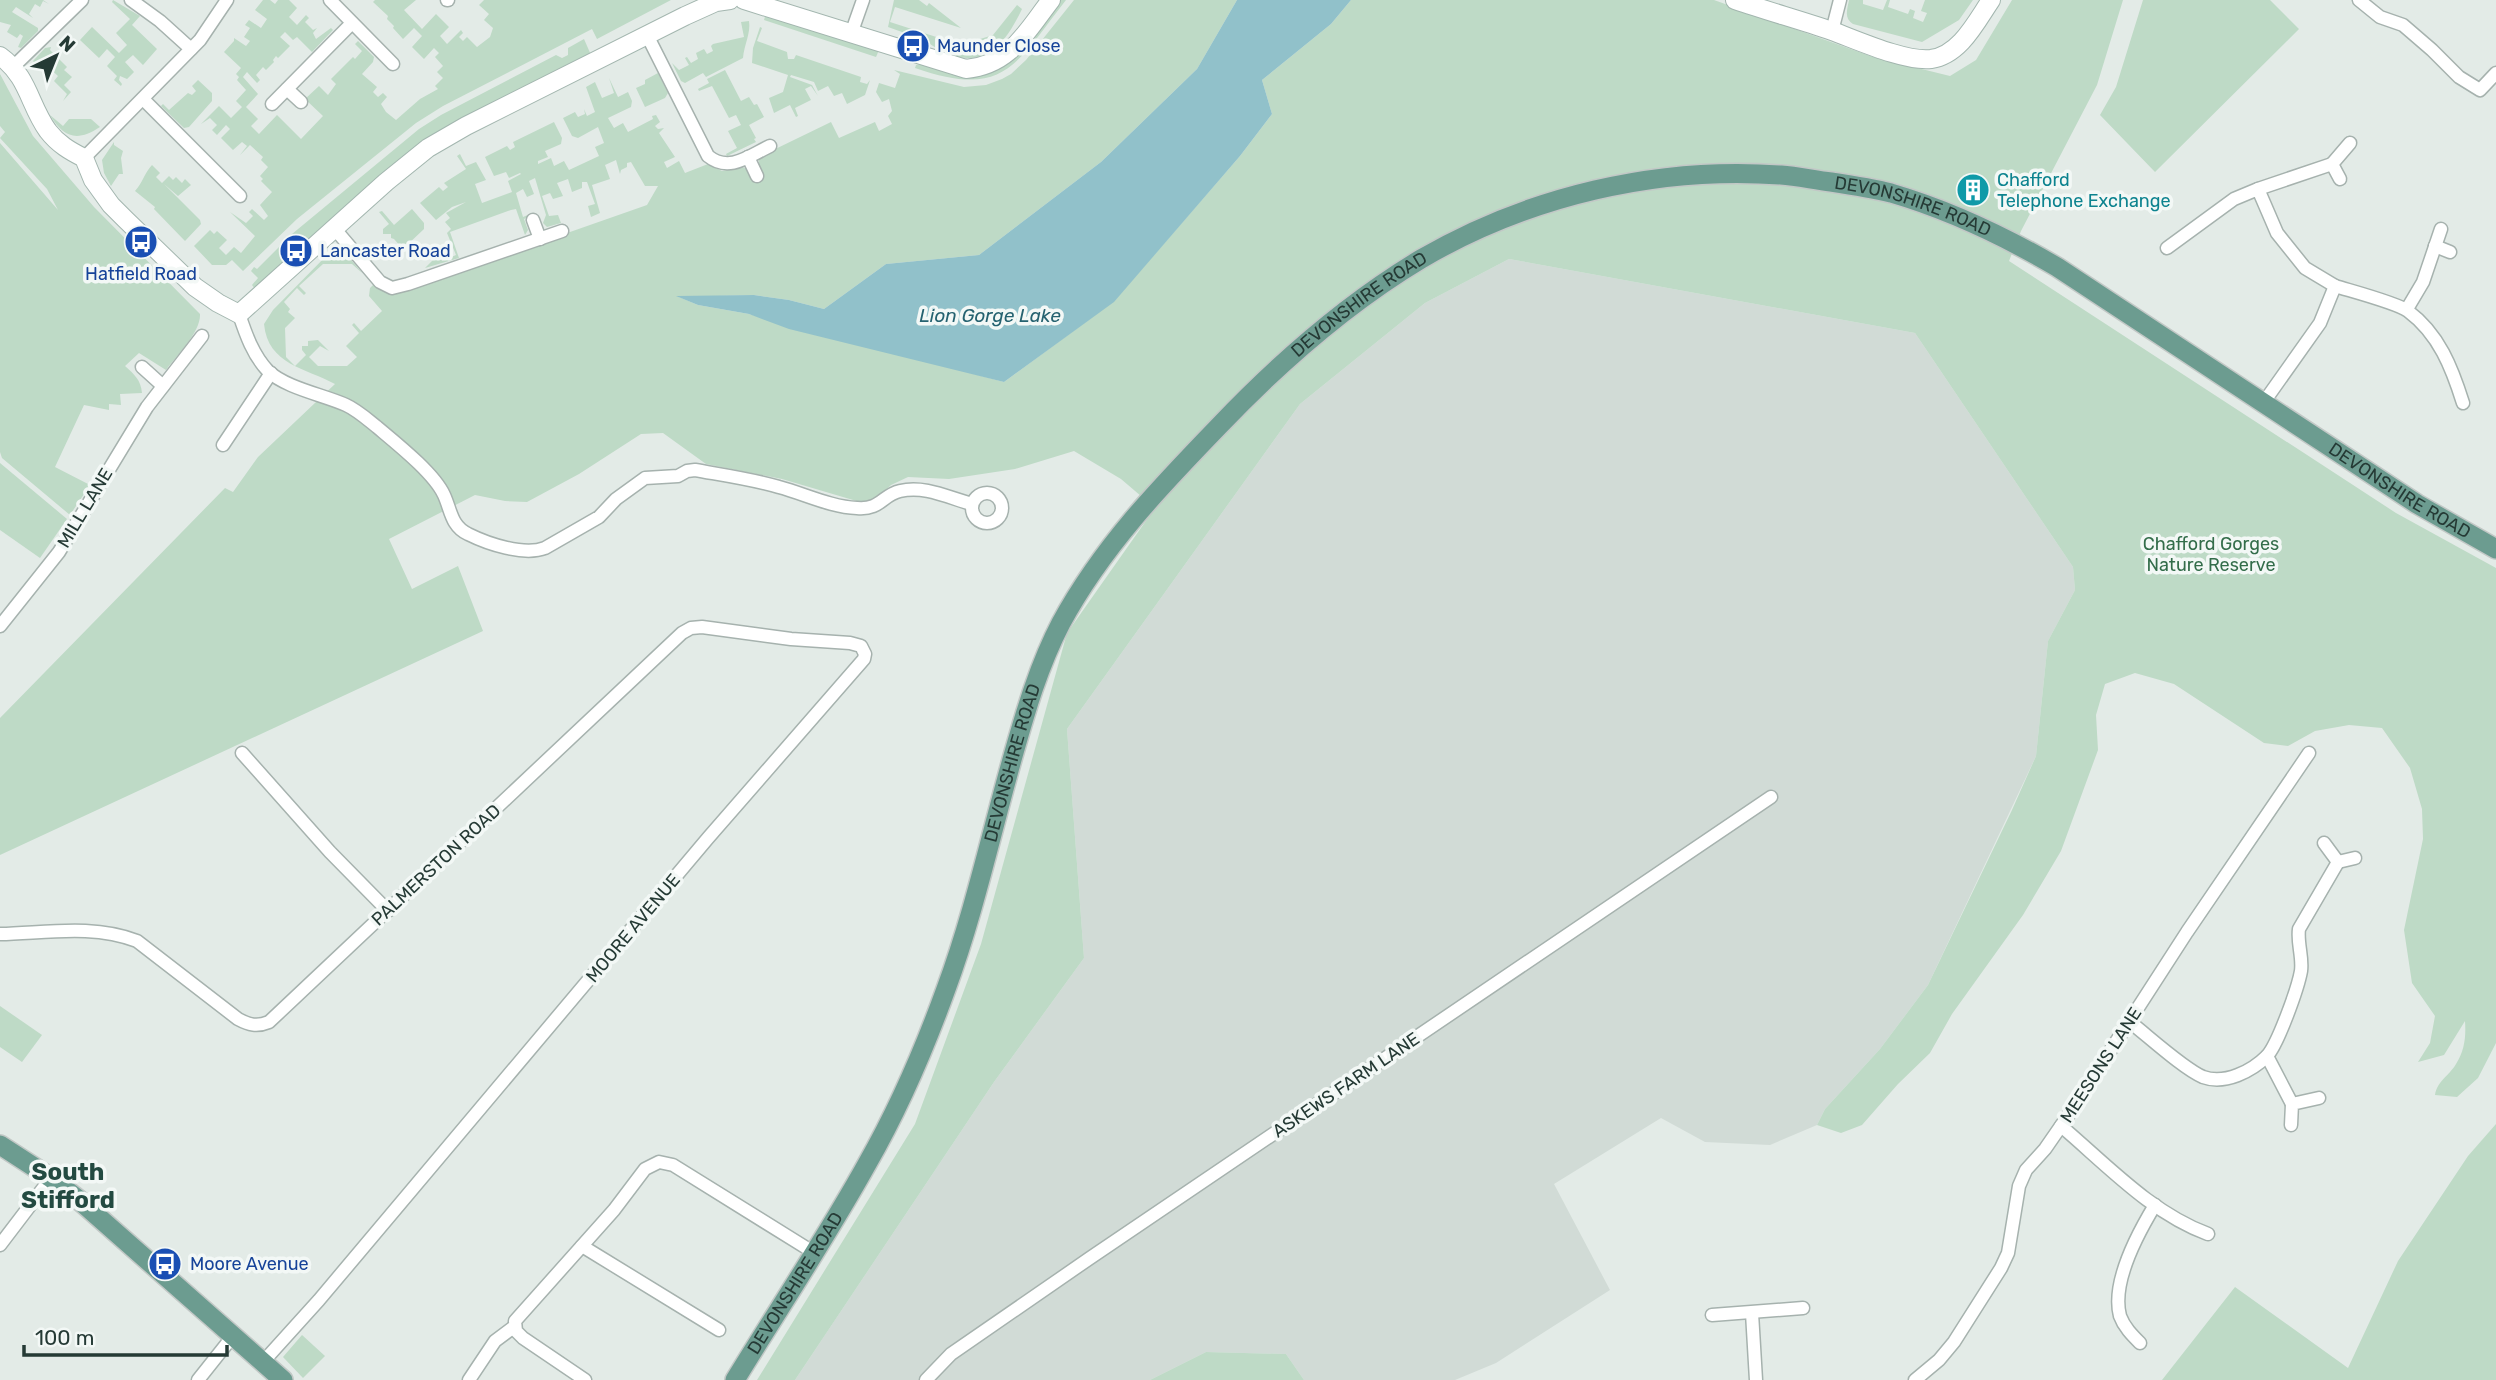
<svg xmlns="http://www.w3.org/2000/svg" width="2496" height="1380" viewBox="0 0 2496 1380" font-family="Rubik,sans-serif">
	<rect width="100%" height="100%" fill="#e3ebe7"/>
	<polygon fill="#d1dbd6" points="1509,259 1915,333 2073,567 2075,590 2048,641 2036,756 1928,985 1880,1049 1825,1109 1817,1125 1770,1145 1705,1142 1661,1118 1554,1184 1610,1290 1496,1363 1455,1380 1304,1380 1286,1354 1206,1352 1150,1380 795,1380 994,1082 1084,958 1067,729 1300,404 1425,303"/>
	<g fill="#bedac6">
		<polygon points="0,0 43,0 49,4 43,1 40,7 35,4 29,14 33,18 16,7 12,12 38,28 38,31 21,48 18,47 23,36 20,34 17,38 7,32 11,25 0,22"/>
		<polygon points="113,0 140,16 132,25 157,49 143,65 133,55 125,62 134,72 127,79 120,76 119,80 122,84 121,86 114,80 117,76 107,66 115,57 107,49 99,58 80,40 92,27 119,53 127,45 116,33 130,19 112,2"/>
		<polygon points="263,0 270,0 275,4 278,0 289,0 297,8 289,17 297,25 306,15 309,18 305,22 313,30 317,28 313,33 316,39 331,28 333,30 312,52 297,37 293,40 285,32 280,37 290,46 278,58 276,56 273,60 274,62 266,70 263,67 256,75 260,80 257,83 247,72 243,77 258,94 246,107 258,119 251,126 259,134 277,115 301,139 323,116 305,99 319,86 328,95 336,84 331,79 353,57 355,59 362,51 355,44 358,41 374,57 373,62 362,74 377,87 373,92 378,97 383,93 387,97 381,104 386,112 396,120 420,99 438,89 435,86 443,78 437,72 443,66 435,57 439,53 434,48 424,59 412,47 422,36 414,28 403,39 393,28 394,26 387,19 388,16 373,2 375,0 416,0 404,10 422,29 436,14 449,27 440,36 447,44 461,30 463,33 459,37 463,41 467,37 477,47 490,37 493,28 484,20 489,14 479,5 484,0 671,0 597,39 592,29 443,106 416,123 297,219 243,271 232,260 226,265 212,265 194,246 210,230 214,234 217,231 227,240 219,248 226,255 234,247 241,253 255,236 230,212 246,223 253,216 249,212 252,209 264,220 268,216 260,205 272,192 261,181 263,179 260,176 268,167 261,160 263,157 250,145 240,155 247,146 242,142 233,150 221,138 230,129 226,125 217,135 212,130 217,125 210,118 201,124 219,106 231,118 242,107 236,101 246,90 237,80 239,77 236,74 241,68 224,52 234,41 234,38 246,46 250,41 244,37 250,28 245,25 249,20 261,28 267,19 255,10"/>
		<path d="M894,0H919L927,6L929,3L961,28L895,7L890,22L961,45L993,35L1017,5L1022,9C1007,40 988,69 948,54C937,50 929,42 919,38C909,34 898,31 888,27Z"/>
		<path d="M1059,0H1066C1015,65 1005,99 915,68L916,65L921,64L953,75L965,76Z"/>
		<path d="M1074,0H1237L1197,69L1101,162L979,255L886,264L824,309L789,300L754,295L679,297L698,305L749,314L1004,382L1114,301L1240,156L1272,114L1262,80L1331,24L1351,0H1714L1873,57L1950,76L1976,60L2012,0H2123L2097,85L2021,231L2009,261L2396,513L2496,568V1043L2478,1078L2457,1097L2435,1095C2437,1081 2449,1076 2456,1064C2465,1050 2466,1036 2465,1021L2444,1055L2418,1062L2430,1043L2435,1016L2412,983L2404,930L2423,839L2422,809L2410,768L2382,728L2349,725L2315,731L2288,746L2264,743L2174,684L2135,673L2105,684L2096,715L2098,750L2061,851L2023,915L1952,1014L1930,1053L1898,1084L1862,1125L1841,1133L1817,1125L1825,1109L1880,1049L1928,985L2012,810L2036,756L2048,641L2075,590L2073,567L1915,333L1509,259L1425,303L1300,404L1067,729L1084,958L994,1082L795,1380H757L915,1124L981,944L1067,633L1155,508L1121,479L1074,451L1015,469L949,479L908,477L891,485L870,505L782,479L706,464L663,433L641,434L579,474L527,502L505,501L475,495L389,539L412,589L458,566L483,631L0,855V718L225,488L233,492L258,457L335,384C306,368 268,365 264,324L273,310L331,251L338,248L342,249L362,273L352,264H323L299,286L306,293L304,295L297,288L284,302L290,309L288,312L295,318L285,328L286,357L295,366L306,355L302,350V346H308V341L318,340L329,351L320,346L309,357L318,366H347L357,357L346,346L359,333L352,325L354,323L361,331L382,311L369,296L370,288L375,283L402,291L647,205L658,186H645L631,162L627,163V167L621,170L620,174L616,160L605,165L610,179L592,185L600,213L591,217L588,206L595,204L587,182H582V188L572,192L568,179L557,183L563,196L553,199L550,193L542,196L549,216L558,215L561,223L547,227L543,223L546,215L535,178L529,181L534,194L527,197L523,189L516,193L523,217L530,214L531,216L524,219L528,230L525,235L516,209L511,210L450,232L459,258L425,268L433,260L418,243L431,256L438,250L442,261L456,255L447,233L451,229L445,222L450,218L446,213L466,202L452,207L436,220L420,203L439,187L443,191L448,187L444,183L466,169L457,156L460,154L466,166L476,162L486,180L475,184L482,203L512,192L508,181L521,174L520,173L509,178L506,172L494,176L485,157L507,146L510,150L515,147L513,142L554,122L562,138L561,144L545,151L548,157L538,161V164L551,158L554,166L564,161L569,170L599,156L595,147L604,143L598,127L578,138L572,136L563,118L575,112L578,117L585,114L584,109L587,116L595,112L586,87L595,82L602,98L614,93L609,78L618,97L628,92L632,101L631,107L608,118L614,128L623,123L628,132L653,119L652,116L656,115L660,122L655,126L658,129L664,128L659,133L675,157L664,162L667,168L679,161L685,173L708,164L722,171L742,167L749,170L759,167V159L763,155L831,122L839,138L875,122L879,131L892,124L888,116L892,111L889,99L882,102L876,92L879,83L895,88L900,74L894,70L964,87L986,85L1002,79L1011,74L1026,60Z"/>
		<path d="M1849,0H1863V4L1883,10L1887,0H1890L1888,7L1908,14L1910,9L1915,11L1913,18L1923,22L1927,13L1921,11L1925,0H1973L1959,20L1922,42L1853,24C1844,18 1847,10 1849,0Z"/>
		<polygon points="2143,0 2270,0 2299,29 2155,172 2100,115 2116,87"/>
		<polygon points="766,13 879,50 876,57 764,20"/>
		<path d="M749,21C751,33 744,45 743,58L706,77L703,73L685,83L681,81L672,63L679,70L689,65L685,58L687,57L691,63L698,59L696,53L704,49L707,54L713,51L711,46L713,44L744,37L741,22Z"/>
		<polygon points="760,27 762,28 757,41 787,52 788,59 794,59 796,55 861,77 860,82 867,84 870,80 865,95 847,104 842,93 834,96 828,86 818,91 814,82 791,75 790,77 812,85 818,96 811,86 805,89 811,100 795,108 798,116 796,117 790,105 774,113 769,98 783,92 788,75 752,63 753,48"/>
		<polygon points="584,39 591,55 427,139 299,250 286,239 419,129 441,115 556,55 562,58 568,55 568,48"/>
		<polygon points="51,47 50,50 67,67 64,70 72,77 64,85 71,92 63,101 67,94 54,81 58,76 45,64 40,68 33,61 45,48"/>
		<polygon points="725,70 741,101 749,97 754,105 757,104 764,117 749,125 756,138 754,139 756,142 727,156 726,154 737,148 728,131 741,125 736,115 729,118 712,86 699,91 698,89 709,83 707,79"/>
		<polygon points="658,73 668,93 665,98 645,107 636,88 645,84 645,80"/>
		<path d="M0,74L33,136L94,207L200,314C201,332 177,355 166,370L139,353L125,366C134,374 141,380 142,393L120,394L121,405L109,404V410L84,405L55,467L90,485L70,515L2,458L0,452V143L58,210L47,189L0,138L5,132L0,126Z"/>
		<polygon points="198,80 212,93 212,101 189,127 184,128 161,106 163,104 169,110 188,93 192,95 196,91 192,86"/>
		<path d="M50,115L63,126L69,119H91L100,127C77,142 64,138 50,115Z"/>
		<polygon points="114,142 114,145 123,151 121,158 123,174 119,174 111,186 104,173 102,160"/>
		<path d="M152,165L160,173L156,177L162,183L169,176L173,180L176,177L182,183L185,179L191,185L178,196L164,184L200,220L201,224L185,241L154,209L155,207L135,191C143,182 144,174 152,165Z"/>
		<polygon points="412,209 424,223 424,229 406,246 404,244 401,247 394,239 391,238 391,234 383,234 383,229 389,224 379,212 382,211 394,225"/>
		<polygon points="284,242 294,251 290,258 255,289 252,285 258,278 251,271 254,267 257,269"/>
		<polygon points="0,463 67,519 40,558 0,530"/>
		<polygon points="0,1006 42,1035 22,1062 0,1047"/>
		<polygon points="2496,1124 2496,1380 2162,1380 2235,1287 2348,1368 2398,1261 2468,1156"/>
		<polygon points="302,1335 325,1356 303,1378 283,1357"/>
		<polygon points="1206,1352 1286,1354 1304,1380 1150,1380"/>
	</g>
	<polygon fill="#91c1ca" points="1237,0 1351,0 1331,24 1262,80 1272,114 1240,156 1114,302 1004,382 789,329 749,314 698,305 676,296 754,295 789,300 824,309 886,264 979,255 1101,162 1197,69"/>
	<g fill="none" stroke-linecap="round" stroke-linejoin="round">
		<defs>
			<g id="street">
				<polyline points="131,0 160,21 191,49"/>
				<polyline points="330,0 393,64"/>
				<polyline points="447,0 448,0"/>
				<polyline points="2359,0 2380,17 2403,25 2432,50 2459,77 2480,90 2496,73"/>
				<polyline points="1832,31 1840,0"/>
				<polyline points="851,34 863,0"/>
				<path d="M647,35L708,156C729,173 749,156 770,146"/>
				<polyline points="13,67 82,0"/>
				<polyline points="287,89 301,102"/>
				<polyline points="143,99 240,196"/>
				<polyline points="272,104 352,23"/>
				<polyline points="748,157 757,176"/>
				<polyline points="84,158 200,40 227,0"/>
				<polyline points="2340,179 2332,164 2350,143"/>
				<polyline points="2258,189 2332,164"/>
				<polyline points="533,220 540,239"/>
				<polyline points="334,228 380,282 392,288 408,284 562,231"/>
				<polyline points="2435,246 2450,252"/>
				<polyline points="2167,248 2234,199 2258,189 2277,233 2305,268 2335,286"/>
				<polyline points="2407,309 2423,282 2441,229"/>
				<path d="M239,314C246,335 253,355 268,371C286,388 324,395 346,405C357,410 367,419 377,427C396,443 434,473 444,495C451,510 451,526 468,534C488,544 524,556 545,548L599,517L616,499L645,478L678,476L687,471L695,470C723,475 752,479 779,487C805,494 831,507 857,508C881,510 882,495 900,491C925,485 949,498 972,504"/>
				<polyline points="142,367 163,386"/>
				<path d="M2264,402L2320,323L2335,286C2351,291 2397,303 2408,311C2439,334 2452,368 2463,403"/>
				<polyline points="223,445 271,373"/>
				<circle cx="987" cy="508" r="15"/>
				<polyline points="0,626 59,552 147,407 202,336"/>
				<polyline points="242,753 330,852 388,911"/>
				<polyline points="2324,843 2338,862 2355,858"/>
				<path d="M0,934C46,933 93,924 137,941L238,1019C249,1025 257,1027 269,1022L682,633L691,628L702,627L791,639L850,643L861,646L865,654L864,659L708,838L319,1300L263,1362"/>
				<path d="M2130,1022C2148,1036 2184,1069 2203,1077C2225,1085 2252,1071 2267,1056C2278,1044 2298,988 2301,971C2303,957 2297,943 2299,929L2338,862"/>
				<polyline points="2267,1056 2292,1104"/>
				<polyline points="2291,1125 2292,1104 2319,1098"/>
				<path d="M2061,1126C2107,1165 2151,1213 2208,1234"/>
				<polyline points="0,1245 51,1178"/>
				<polyline points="582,1246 719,1330"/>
				<polyline points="1752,1313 1756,1380"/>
				<polyline points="1712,1315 1803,1308"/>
				<path d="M2140,1343C2132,1335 2124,1327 2120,1316C2111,1282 2138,1233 2155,1205"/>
				<polyline points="198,1380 233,1336"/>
				<polyline points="469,1380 495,1341 515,1326"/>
				<polyline points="585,1380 523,1338 516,1331 515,1321 614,1210 645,1169 659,1162 673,1165 813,1252"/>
				<polyline points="926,1380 951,1354 1090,1258 1771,797"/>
				<polyline points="1915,1380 1939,1360 1954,1342 2001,1268 2008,1253 2019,1186 2026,1170 2045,1149 2072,1110 2187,932 2309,753"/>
			</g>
			<g id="secondary">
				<path d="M744,0L966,69C1010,65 1026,32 1051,0"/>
				<path d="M1735,0C1767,11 1800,20 1832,31C1857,40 1905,62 1931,59C1960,55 1976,22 1991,0"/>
				<path d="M0,56C29,77 29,105 48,131C58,144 70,151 84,158L93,180L111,205L125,219L195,287L218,303L239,314L386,182L428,148L466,126L685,16L716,2L730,0"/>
			</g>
			<g id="primary">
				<polyline points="0,1145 51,1178 79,1200 283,1380"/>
				<path id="s1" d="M735,1380C779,1308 826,1238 867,1164C899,1108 924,1050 946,989C974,913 991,834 1013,756C1026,710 1039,665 1061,623C1102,547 1160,487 1219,426C1279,363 1346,304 1421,259C1529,196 1657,166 1781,175C1797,176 1814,180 1831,182C1851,185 1871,188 1891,193C1949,210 2004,236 2057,267L2417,504L2496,549"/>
			</g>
		</defs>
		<use href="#street" stroke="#a6b2ae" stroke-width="15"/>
		<use href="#secondary" stroke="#a3b6af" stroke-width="20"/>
		<use href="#primary" stroke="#c2c8c6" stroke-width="22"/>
		<use href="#street" stroke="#fff" stroke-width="12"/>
		<use href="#secondary" stroke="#fff" stroke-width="18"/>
		<use href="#primary" stroke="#6c9c90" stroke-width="19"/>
	</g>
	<defs>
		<symbol id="bus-disc" viewBox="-11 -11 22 22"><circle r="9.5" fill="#1a4fb4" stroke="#f3f8f6"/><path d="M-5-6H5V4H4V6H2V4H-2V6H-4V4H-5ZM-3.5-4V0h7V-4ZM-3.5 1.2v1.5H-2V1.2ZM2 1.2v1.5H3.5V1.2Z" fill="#fff"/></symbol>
		<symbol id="building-disc" viewBox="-11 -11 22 22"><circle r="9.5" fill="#0f9aa8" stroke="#f3f8f6"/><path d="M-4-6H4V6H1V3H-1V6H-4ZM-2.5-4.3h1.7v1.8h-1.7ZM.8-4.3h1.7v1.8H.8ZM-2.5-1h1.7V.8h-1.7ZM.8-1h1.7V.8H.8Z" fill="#fff"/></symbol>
	</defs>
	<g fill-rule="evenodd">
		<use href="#bus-disc" x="894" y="27" width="38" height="38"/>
		<use href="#building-disc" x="1954" y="171" width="38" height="38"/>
		<use href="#bus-disc" x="122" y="223" width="38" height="38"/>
		<use href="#bus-disc" x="277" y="232" width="38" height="38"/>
		<use href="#bus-disc" x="146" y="1245" width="38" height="38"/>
	</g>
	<g text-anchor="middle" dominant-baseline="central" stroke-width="7" stroke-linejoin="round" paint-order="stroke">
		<g font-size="18" fill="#164399" stroke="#f3f8f6" text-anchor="start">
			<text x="937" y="46">Maunder Close</text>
			<text x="320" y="251">Lancaster Road</text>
			<text x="141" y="274" text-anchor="middle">Hatfield Road</text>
			<text x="190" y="1264">Moore Avenue</text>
		</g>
		<g font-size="18" fill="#0d838f" stroke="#f3f8f6" text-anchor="start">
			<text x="1997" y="180">Chafford<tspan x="1997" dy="21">Telephone Exchange</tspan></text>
		</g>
		<g font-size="18" fill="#253a35" stroke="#f3f8f6">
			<text stroke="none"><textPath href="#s1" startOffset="1857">DEVONSHIRE ROAD</textPath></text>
			<text stroke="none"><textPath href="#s1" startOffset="1269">DEVONSHIRE ROAD</textPath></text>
			<text stroke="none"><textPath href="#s1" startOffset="2424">DEVONSHIRE ROAD</textPath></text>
			<text transform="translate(85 508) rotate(-59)">MILL LANE</text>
			<text stroke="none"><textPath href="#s1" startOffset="681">DEVONSHIRE ROAD</textPath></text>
			<text transform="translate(436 865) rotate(-43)">PALMERSTON ROAD</text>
			<text transform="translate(633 928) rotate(-50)">MOORE AVENUE</text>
			<text transform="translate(2101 1065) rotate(-57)">MEESONS LANE</text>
			<text transform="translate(1346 1085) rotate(-34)">ASKEWS FARM LANE</text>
			<text stroke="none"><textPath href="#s1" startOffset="114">DEVONSHIRE ROAD</textPath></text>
		</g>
		<g font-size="18" fill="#336d4a" stroke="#f3f8f6">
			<text x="2211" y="544">Chafford Gorges<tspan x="2211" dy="21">Nature Reserve</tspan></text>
		</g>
		<g font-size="19" font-style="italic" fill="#256270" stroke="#f3f8f6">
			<text x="990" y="315">Lion Gorge Lake</text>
		</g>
		<g font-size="24" font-weight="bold" fill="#234a41" stroke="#f3f8f6">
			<text x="68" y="1172">South<tspan x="68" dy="28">Stifford</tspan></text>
		</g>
	</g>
	<g transform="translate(56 56) rotate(43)" stroke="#f3f8f6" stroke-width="5" paint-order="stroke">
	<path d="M0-5L12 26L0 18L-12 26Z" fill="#253a35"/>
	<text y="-10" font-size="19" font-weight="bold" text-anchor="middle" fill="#253a35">N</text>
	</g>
	<path d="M24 1345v10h203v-10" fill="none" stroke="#253a35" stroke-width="3.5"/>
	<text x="35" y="1345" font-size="21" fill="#253a35" stroke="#f3f8f6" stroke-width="5" paint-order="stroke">100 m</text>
</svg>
